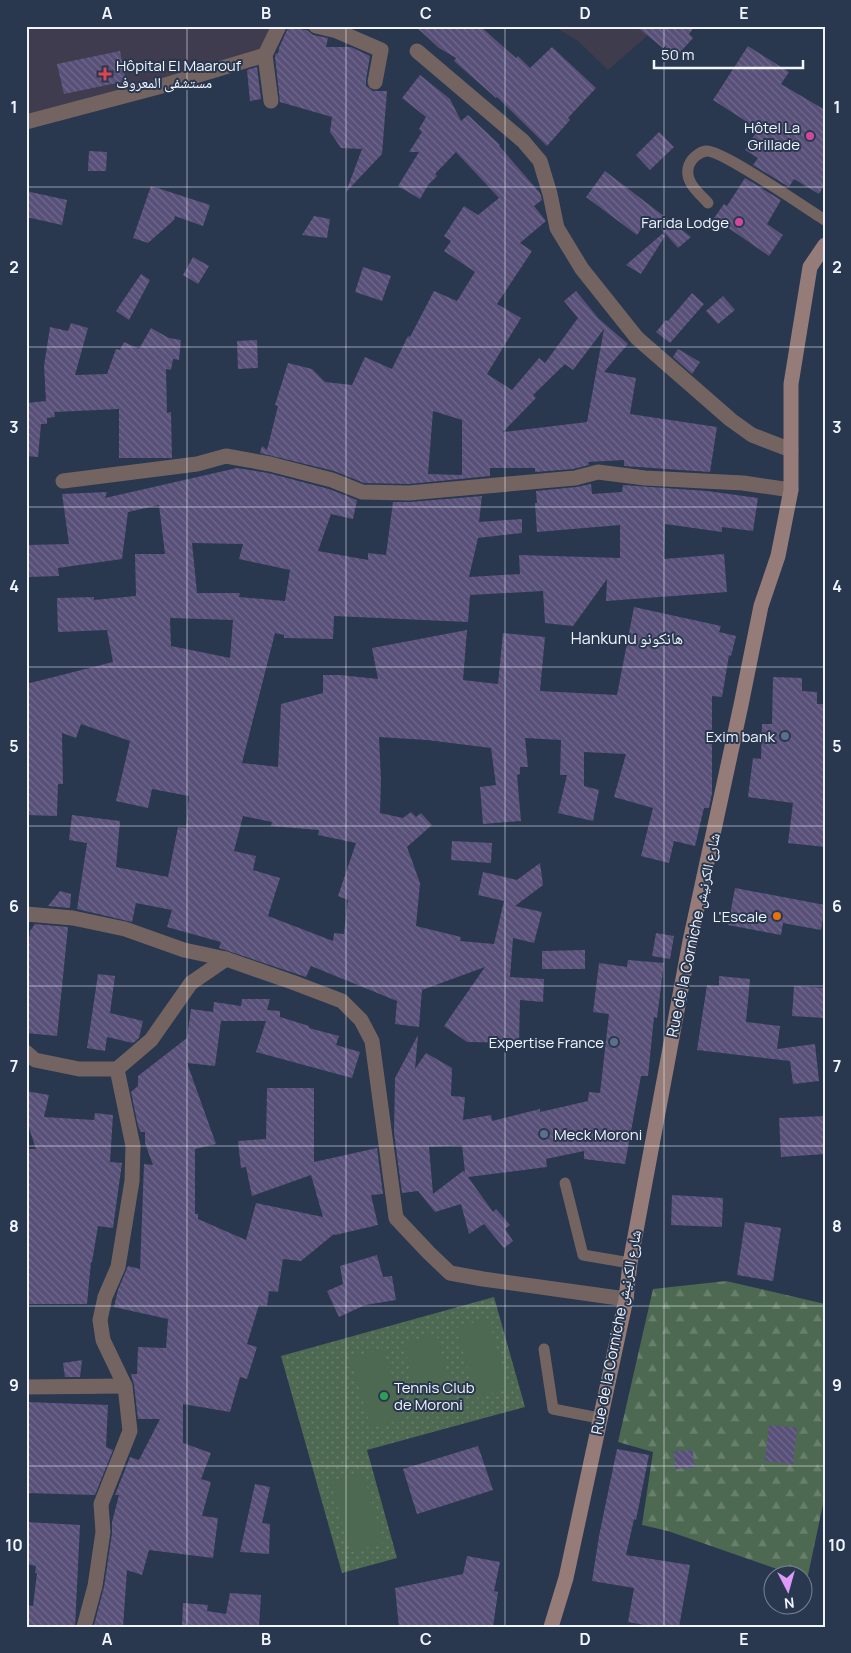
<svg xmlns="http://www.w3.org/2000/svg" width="851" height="1653" viewBox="0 0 851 1653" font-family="Manrope,'Noto Naskh Arabic',sans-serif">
	<defs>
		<pattern id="green-dots" width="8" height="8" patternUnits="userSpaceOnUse" patternTransform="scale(1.25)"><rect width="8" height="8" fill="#4e6951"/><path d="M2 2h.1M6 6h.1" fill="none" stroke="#687f6b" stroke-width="1.8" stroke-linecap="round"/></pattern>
		<pattern id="forest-firs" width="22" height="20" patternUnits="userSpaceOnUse" patternTransform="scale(1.25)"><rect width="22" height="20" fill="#4e6951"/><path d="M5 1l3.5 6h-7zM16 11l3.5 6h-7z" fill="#687f6b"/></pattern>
		<pattern id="building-back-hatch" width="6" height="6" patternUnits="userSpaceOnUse" patternTransform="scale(1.25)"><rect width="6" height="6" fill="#585078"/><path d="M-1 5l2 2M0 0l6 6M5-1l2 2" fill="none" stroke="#706a8c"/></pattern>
	</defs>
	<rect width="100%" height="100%" fill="#29374f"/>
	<polygon fill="#3f3c4d" points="553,26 653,26 646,37 608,70 578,41"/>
	<polygon fill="#3e3c4e" points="26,26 275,26 265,50 26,117"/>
	<polygon fill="url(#green-dots)" points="494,1297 525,1407 367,1450 397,1558 342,1573 281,1356"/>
	<polygon fill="url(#forest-firs)" points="726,1281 825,1304 825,1495 807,1580 804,1579 804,1576 794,1575 668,1531 642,1525 653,1452 618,1442 653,1289"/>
	<g fill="#4e6951">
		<polygon points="488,1318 509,1388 476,1398 456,1328"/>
		<polygon points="436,1334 456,1404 424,1414 403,1344"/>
		<polygon points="383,1349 404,1419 371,1428 350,1358"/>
		<polygon points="363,1473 384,1543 351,1552 330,1482"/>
	</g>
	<g fill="url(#building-back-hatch)" fill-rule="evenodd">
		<polygon points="415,26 480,26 516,58 518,56 530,68 552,47 596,88 568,118 570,120 547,146 497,97 496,98 454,61 456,58 439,48"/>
		<polygon points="636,26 695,26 689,34 693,38 675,58"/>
		<polygon points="288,28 307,30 313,35 328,38 326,47 351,47 370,56 366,80 366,86 373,91 387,91 382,154 346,192 362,149 341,148 330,132 332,117 280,102 275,57 276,53 278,54 279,48"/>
		<polygon points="748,46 789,72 781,84 825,110 825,184 819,194 794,179 789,187 753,165 758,158 745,150 758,129 713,100"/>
		<polygon points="120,51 126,81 64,94 57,64"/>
		<polygon points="257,67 261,99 250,101 247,70"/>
		<path d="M420,75L450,99L461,121L468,115L500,145L499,146L540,193L541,196L542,200L534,206L546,221L520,243L532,251L497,304L521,318L487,374L512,390L539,358L545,363L578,318L564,301L576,291L599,319L628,344L604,372L636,378L630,414L717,427L710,472L624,466V460L588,462L589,465L573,469L535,472V468H490V476L409,484L364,483L334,471L260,453L262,446L267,450L278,406L275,405L288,363L312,369L325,382L352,385L365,357L392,369L408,336L410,337L434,291L457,301L475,272L444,251L451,241L444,236L464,206L478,215L499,198L456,152L435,174L437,176L428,185L420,199L398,186L419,152H409L422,132L419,129L426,117L402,98ZM604,329L587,422L503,432L536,398L533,395L565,364L573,370ZM433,411L462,420V475L428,474Z"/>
		<polygon points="659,132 674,147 650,170 636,155"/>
		<polygon points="89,151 107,152 106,171 88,171"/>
		<polygon points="605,171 652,207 691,237 678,248 650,216 637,235 586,197"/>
		<polygon points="745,178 781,200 767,224 783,235 769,256 714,218 724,204 727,206"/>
		<polygon points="151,186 210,205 203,226 175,216 174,220 148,243 133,238"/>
		<polygon points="26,191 67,200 62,225 26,217"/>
		<polygon points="314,216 330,219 327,238 302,235"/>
		<polygon points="662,234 665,236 641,274 626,265"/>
		<polygon points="193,257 209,266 198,284 183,275"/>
		<polygon points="363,267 391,276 382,301 355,292"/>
		<polygon points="141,274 150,280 129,320 116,311"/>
		<polygon points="692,293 704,304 670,343 656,332 666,320 668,321"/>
		<polygon points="723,296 735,310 718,324 706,311"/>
		<polygon points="71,323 88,328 75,375 107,374 116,349 120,350 124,342 139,349 151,328 169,338 181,340 179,360 173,359 171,370 166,369 167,413 171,412 172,458 119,458 119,409 54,412 55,417 47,418 47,424 41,424 38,457 26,456 26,403 46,401 44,366 50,327 68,331"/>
		<polygon points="257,340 258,368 238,369 237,341"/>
		<polygon points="678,349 700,362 692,374 673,357"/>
		<path d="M237,468L268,473L329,489L357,500L353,519L331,514L318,551L368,560V553L386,555L393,502H410L482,496L479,522L522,519V533L478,538L469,577L520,574L519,555L620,558V525L537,532L535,503H537L536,491L576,487L591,484L592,494L622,492L623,485L707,491L758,498L753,531L722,527V532L665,524L664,559L724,554L727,592L606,601L607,579L573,626L545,623L543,591L470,595L468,622L334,616L333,639L284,638V635L275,633L242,763L278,767L281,704L323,693V675H340L378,679L372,648L467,630L463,680L498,684L503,633L545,637L540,691L617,695L634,607L721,626L719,632L736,636L731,656L729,655L722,697L712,696V793L709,808H704L695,846L674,841L669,863L641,856L653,808L614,797L626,754L584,752V786L599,790L593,821L558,813L567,775H560L561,740L525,738L528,767H520V774L517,775L521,821L483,824L480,787L496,785L491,748L427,740L379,737L381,780L380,813L403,818L411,812L416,817L421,813L432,825L407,847L420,883L416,926L461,937L460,941L494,944L504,901L478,895L483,872L517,880L540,863L543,885L515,906L542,912L534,943L513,938L510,977L544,979L543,1002L520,1000L519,1043L467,1042L444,1026L485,967L422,990L419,1027L395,1024L397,1001L311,966L306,977L219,948L221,942L167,927L172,910L136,903L132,922L77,909L87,843L69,840L72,815L120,821L116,867L168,877L178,827L186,828L189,796L152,789L148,808L116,801L130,741L81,724L76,738L62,733L63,784H58L57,816L26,815V684L113,662L107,630L58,632L57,598L94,597V600L136,596L135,554H165L159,505L128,512L122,559L58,568L59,576L28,577L27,545L69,544L62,494L107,492L105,498ZM192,543L243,544L239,559L290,570L285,601L239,597L240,593H197ZM170,618L233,620L230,658L171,646ZM243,816L272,822L271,826L319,830L318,835L356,843L338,896L348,900L344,934L334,933L333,941L268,916L280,878L253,870L256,856L234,851Z"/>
		<polygon points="773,677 802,678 802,691 817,692 817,704 824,704 825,847 788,843 793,803 748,797 753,758 761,759 762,724 772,724"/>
		<polygon points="452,841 492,843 491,863 451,860"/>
		<polygon points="735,888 825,905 821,930 783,923 781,935 728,925"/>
		<polygon points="60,891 71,894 70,908 48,906"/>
		<polygon points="35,924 68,927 57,1036 26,1033 26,966 30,931"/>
		<polygon points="656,933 674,936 670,959 652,956"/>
		<polygon points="585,950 585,969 542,969 542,951"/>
		<path d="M628,960L664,963L657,1018L654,1017L648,1076H641L625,1164L584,1159V1151L546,1159L547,1167L468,1177L493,1212L496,1209L510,1225L505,1229L513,1241L504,1248L484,1224L469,1234L461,1204L435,1212L418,1191L402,1193L394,1133L395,1078L418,1035L415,1069L426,1053L452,1068L451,1096L465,1097L463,1120L491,1115L492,1121L540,1109V1112L588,1101L589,1092L600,1093L609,1014L593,1012L599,963L627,967ZM462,1145L465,1172L463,1171L433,1194L429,1147Z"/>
		<polygon points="98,974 115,976 110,1013 143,1021 139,1038 133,1043 107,1037 105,1051 87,1048"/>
		<polygon points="719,976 750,979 746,1022 780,1026 777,1049 815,1044 819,1081 793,1084 790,1061 697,1050 707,985 719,986"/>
		<polygon points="794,986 825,988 824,1018 792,1016"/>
		<polygon points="242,999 270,999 267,1010 280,1011 280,1017 309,1026 309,1028 339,1036 336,1045 360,1052 352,1078 256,1052 266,1021 221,1021 215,1066 187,1063 216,1144 195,1149 195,1214 198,1214 198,1219 246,1240 256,1203 323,1217 311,1175 252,1196 246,1167 241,1168 238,1141 266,1139 267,1088 314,1088 314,1162 377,1148 383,1194 371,1195 378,1225 335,1235 334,1234 301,1261 283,1259 278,1292 269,1291 267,1306 259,1305 247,1344 257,1347 247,1379 240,1377 230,1412 183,1404 183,1443 211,1453 201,1479 211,1482 202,1516 218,1518 213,1558 149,1550 142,1575 127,1570 123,1627 94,1625 104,1587 112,1533 112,1522 119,1495 115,1495 130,1457 139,1460 160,1419 138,1419 134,1385 131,1374 137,1374 138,1347 166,1348 168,1319 114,1307 118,1290 128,1266 140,1269 144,1164 153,1165 145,1143 145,1132 141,1132 138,1126 131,1092 138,1086 138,1076 187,1038 191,1009 213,1012 214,1002 241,1006"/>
		<polygon points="26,1091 49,1095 44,1117 94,1120 95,1113 113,1115 110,1162 122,1163 113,1228 98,1226 92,1262 91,1262 87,1304 26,1304 26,1149 36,1149 26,1119"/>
		<polygon points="825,1116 825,1154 781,1157 779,1118"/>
		<polygon points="672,1195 723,1198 722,1227 671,1225"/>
		<polygon points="745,1222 781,1228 773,1281 737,1275"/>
		<polygon points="377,1255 383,1277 392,1276 396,1300 365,1305 339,1317 327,1291 343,1284 340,1266"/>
		<polygon points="82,1360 80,1377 65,1377 63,1363"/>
		<polygon points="26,1402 108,1405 106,1447 113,1450 95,1495 26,1493 29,1466 26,1465"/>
		<polygon points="769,1425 797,1428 793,1464 765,1461"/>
		<polygon points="478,1446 493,1490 417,1514 403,1469"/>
		<polygon points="617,1449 649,1455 636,1520 634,1519 626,1555 690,1565 679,1627 644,1627 644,1625 628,1622 634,1588 592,1581 599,1536"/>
		<polygon points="693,1450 694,1468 675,1469 674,1451"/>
		<polygon points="255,1484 270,1487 262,1523 270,1524 269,1554 240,1552"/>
		<polygon points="26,1522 80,1525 75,1627 26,1627 26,1605 33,1606 37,1573 35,1573 36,1566 26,1564"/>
		<polygon points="467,1556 500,1562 494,1591 498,1592 493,1627 399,1627 395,1588 463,1574"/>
		<polygon points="230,1593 261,1595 259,1627 182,1627 183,1603 208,1605 207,1611 226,1614"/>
	</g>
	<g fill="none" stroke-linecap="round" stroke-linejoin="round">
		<g stroke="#746461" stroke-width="11">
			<path d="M708,203C699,193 683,181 689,165C691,159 699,152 706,151C721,149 807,209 825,220"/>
			<polyline points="565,1183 583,1255 630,1263"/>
			<polyline points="544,1349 553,1409 599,1418"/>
		</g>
		<g stroke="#746461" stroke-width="15">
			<polyline points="316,26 337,31 381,50 375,82"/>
			<polyline points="417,51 523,141 540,161 550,194 557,228 582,269 637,338 731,420 752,435 791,450"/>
			<polyline points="265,55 271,101"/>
			<polyline points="26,122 162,86 265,55 279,26"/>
			<polyline points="63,481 197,464 226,456 270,464 332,480 362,492 409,493 575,478 598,472 645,478 743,483 791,490"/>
			<polyline points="26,914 73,918 125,929 184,950 226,959 292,982 342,1001 361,1020 372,1041 396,1218 429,1253 450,1273 483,1279 626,1299"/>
			<polyline points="26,1052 35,1060 79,1069 117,1069 151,1040 191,983 226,959"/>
			<polyline points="26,1387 125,1386"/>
			<polyline points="84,1627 95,1586 103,1532 101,1504 130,1431 125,1386 103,1340 100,1320 105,1297 118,1267 132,1181 133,1146 117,1069"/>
		</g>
		<polyline stroke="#957c79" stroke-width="15" points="551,1627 566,1578 626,1299 630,1263 690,941 741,705 761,606 778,556 791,490 791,384 810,267 825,245"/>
	</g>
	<path fill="none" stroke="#f0f5ff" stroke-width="1" stroke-opacity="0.55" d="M187,26V1627M346,26V1627M505,26V1627M664,26V1627M26,187H825M26,347H825M26,507H825M26,667H825M26,826H825M26,986H825M26,1146H825M26,1306H825M26,1466H825"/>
	<path fill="#e0444e" stroke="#29374f" stroke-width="2" d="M102.5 66.5h5v5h5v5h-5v5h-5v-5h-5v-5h5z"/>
	<g fill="#d1479c" stroke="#29374f" stroke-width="2">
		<circle cx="810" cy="136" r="5"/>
		<circle cx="739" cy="222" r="5"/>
	</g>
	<g fill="#5c6f8a" stroke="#29374f" stroke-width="2">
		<circle cx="785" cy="736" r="5"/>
		<circle cx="614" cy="1042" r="5"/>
		<circle cx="544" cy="1134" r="5"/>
	</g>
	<circle fill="#e8710a" stroke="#29374f" stroke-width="2" cx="777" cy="916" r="5"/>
	<circle fill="#2e9e5b" stroke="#29374f" stroke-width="2" cx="384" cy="1396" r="5"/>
	<g text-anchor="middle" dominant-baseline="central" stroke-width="4" stroke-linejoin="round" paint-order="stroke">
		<g font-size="15" fill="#f0f5ff" stroke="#29374f" text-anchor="end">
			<text x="116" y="65" text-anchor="start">Hôpital El Maarouf<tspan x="116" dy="17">مستشفى المعروف</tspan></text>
			<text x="800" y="127">Hôtel La<tspan x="800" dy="17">Grillade</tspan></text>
			<text x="729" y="222">Farida Lodge</text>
			<text x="775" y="736">Exim bank</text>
			<text x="767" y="916">L'Escale</text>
			<text x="604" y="1042">Expertise France</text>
			<text x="554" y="1134" text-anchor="start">Meck Moroni</text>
			<text x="394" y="1387" text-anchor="start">Tennis Club<tspan x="394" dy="17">de Moroni</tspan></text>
		</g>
		<g font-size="15" fill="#f0f5ff" stroke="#29374f">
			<text transform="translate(693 935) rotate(-78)">Rue de la Corniche شارع الكرنيش</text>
			<text transform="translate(616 1332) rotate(-79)">Rue de la Corniche شارع الكرنيش</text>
		</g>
		<g font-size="16" fill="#f0f5ff" stroke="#29374f">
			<text x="627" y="638">Hankunu هانكونو</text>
		</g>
	</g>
	<rect width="851" height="1653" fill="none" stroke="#29374f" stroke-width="55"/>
	<g transform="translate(788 1590) rotate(174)"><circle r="24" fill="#29374f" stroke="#798395"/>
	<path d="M0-4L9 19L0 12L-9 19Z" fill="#da9af6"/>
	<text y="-8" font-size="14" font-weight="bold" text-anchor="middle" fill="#f0f5ff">N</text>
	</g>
	<path d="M654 60v8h149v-8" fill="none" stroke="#f0f5ff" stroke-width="2.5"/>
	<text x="661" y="60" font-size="15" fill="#f0f5ff" stroke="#29374f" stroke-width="4" paint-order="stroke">50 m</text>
	<rect x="28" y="28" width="796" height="1598" fill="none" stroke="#f0f5ff" stroke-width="2"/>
	<g font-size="16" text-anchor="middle" font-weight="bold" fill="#f0f5ff">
		<text x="107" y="19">A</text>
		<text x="266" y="19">B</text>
		<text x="426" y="19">C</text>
		<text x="585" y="19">D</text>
		<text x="744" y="19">E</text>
		<text x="14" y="113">1</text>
		<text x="837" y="113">1</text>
		<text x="14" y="273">2</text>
		<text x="837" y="273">2</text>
		<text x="14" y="433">3</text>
		<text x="837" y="433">3</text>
		<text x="14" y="592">4</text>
		<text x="837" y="592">4</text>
		<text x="14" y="752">5</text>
		<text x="837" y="752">5</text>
		<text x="14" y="912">6</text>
		<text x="837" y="912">6</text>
		<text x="14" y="1072">7</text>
		<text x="837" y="1072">7</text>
		<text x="14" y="1232">8</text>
		<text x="837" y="1232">8</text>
		<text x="14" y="1391">9</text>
		<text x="837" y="1391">9</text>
		<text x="14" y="1551">10</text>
		<text x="837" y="1551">10</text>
		<text x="107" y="1645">A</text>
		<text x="266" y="1645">B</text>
		<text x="426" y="1645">C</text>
		<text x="585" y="1645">D</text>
		<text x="744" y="1645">E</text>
	</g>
</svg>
